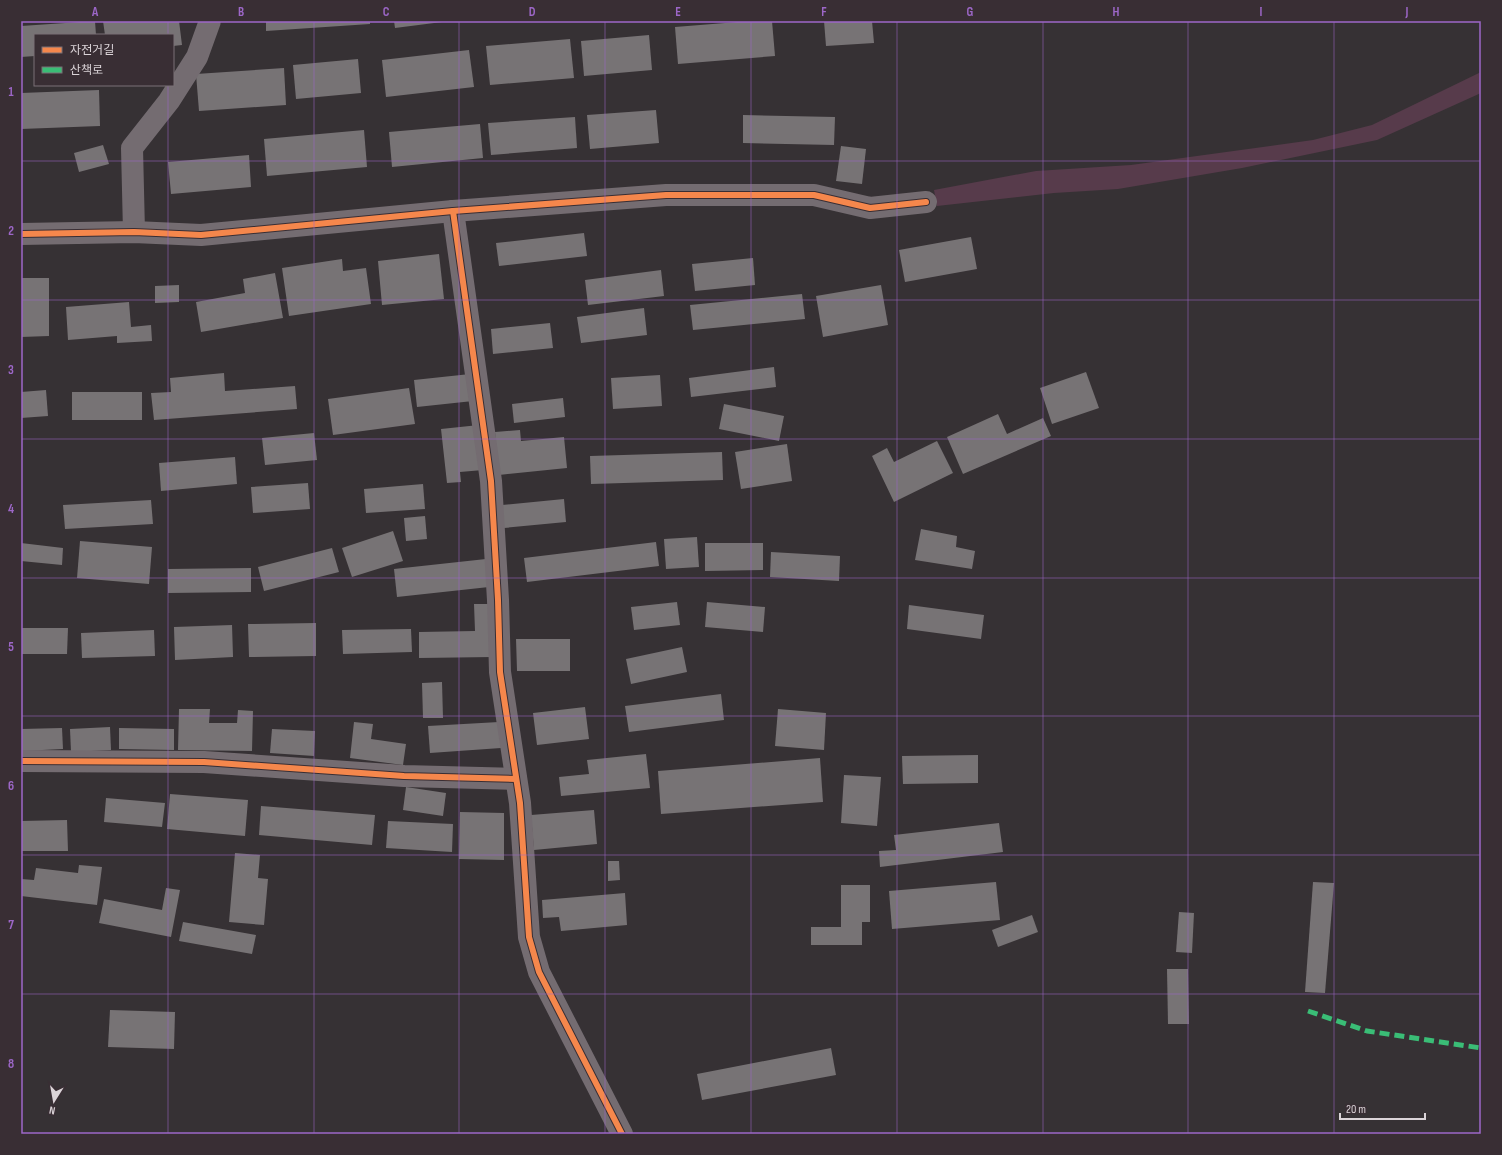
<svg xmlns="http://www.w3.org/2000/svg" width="1502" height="1155" viewBox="0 0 1502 1155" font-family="'Sofia Sans Condensed','Noto Sans KR',sans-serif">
	<rect width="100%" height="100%" fill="#363134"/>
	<polygon fill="#573b4b" points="1481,72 1481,93 1377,140 1242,168 1118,189 1054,193 937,206 934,190 1036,171 1131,165 1313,140 1372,125"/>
	<g fill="#777375">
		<polygon points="95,21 96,35 35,35 35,56 21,57 21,26"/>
		<polygon points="103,21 179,21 182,45 173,46 173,35 105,35"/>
		<polygon points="266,21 370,21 370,24 266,31"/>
		<polygon points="394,21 442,21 442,22 395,28"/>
		<polygon points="750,21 772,21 775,56 678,64 675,27"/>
		<polygon points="824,21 872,21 874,43 826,46"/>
		<polygon points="649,35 652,70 584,76 581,41"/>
		<polygon points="570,39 574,78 490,85 486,46"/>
		<polygon points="469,50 474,87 386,97 382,60"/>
		<polygon points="358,59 361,93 296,99 293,65"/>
		<polygon points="284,68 286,105 199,111 196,74"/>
		<polygon points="99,90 100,126 21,129 21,93"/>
		<polygon points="656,110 659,143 590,149 587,115"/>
		<polygon points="743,115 835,117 834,145 743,143"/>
		<polygon points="575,117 577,148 491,155 488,123"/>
		<polygon points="480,124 483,158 392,167 389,132"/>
		<polygon points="364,130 367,167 267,176 264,139"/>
		<polygon points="103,145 109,164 79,172 74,153"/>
		<polygon points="841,146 866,149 862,184 836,181"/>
		<polygon points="249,155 251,187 171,194 168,162"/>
		<polygon points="584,233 587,256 499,266 496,243"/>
		<polygon points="971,237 977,269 905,282 899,250"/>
		<polygon points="439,254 444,299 382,305 378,261"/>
		<polygon points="753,258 755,285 695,291 692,264"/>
		<polygon points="342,259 343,271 366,268 371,304 289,316 282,268"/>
		<polygon points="661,270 664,296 588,305 585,280"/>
		<polygon points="275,273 283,318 201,332 196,302 245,293 243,279"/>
		<polygon points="21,278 49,278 49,336 21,337"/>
		<polygon points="179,285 179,302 155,303 155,286"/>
		<polygon points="881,285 888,325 823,337 816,296"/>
		<polygon points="802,294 805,319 693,330 690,305"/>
		<polygon points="129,302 131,327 151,325 152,341 117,343 117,336 68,340 66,307"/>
		<polygon points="644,308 647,335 581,343 577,317"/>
		<polygon points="550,323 553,348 493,354 491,329"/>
		<polygon points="774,367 776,387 691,397 689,378"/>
		<polygon points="1086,372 1099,408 1052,424 1040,388"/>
		<polygon points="224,373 225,391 295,386 297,409 154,420 151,393 171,392 170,378"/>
		<polygon points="470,374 473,401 417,407 414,380"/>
		<polygon points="660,375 662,406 613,409 611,378"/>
		<polygon points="409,388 415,424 333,435 328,399"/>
		<polygon points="46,390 48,416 21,418 21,392"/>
		<rect x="72" y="392" width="70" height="28"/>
		<polygon points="563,398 565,417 514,423 512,404"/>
		<polygon points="724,404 784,416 779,441 719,429"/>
		<polygon points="998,414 1007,434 1043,418 1051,436 963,474 947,437"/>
		<polygon points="479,425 483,470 460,472 461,482 447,483 441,429"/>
		<polygon points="520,430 521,441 564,437 567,468 499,475 495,432"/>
		<polygon points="314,433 317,460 265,465 262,438"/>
		<polygon points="937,441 953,473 894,502 872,456 887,448 894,462"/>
		<polygon points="787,444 792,481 741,489 735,452"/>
		<polygon points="722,452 723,480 591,484 590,456"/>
		<polygon points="235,457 237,484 161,491 159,463"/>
		<polygon points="308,483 310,509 253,513 251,487"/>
		<polygon points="423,484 425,509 366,513 364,489"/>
		<polygon points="564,499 566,522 504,528 502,505"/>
		<polygon points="151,500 153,524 65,529 63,505"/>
		<polygon points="425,516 427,539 406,541 404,518"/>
		<polygon points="921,529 957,536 956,547 975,551 972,569 915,560"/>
		<polygon points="393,531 403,561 352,577 342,548"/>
		<polygon points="697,537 699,567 666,569 664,539"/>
		<polygon points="80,541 152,547 149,584 77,578"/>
		<polygon points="656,542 659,566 527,582 524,558"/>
		<polygon points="21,543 63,548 62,565 21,561"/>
		<polygon points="705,543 763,543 763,570 705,571"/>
		<polygon points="332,548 339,572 264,591 258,567"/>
		<polygon points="771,552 840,556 839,581 770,577"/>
		<polygon points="486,559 489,587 397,597 394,569"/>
		<polygon points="251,568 251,592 168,593 168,569"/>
		<polygon points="677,602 680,625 634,630 631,607"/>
		<polygon points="707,602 765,607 763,632 705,627"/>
		<polygon points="474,604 492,604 493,657 419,658 419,632 475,631"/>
		<polygon points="909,605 984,615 981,639 907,629"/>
		<polygon points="316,623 316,656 249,657 248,624"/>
		<polygon points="232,625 233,657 175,660 174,627"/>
		<polygon points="21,628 68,628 67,654 21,654"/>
		<polygon points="411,629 412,652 343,654 342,630"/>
		<polygon points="154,630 155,656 82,658 81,633"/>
		<polygon points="516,639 570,639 570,671 517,671"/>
		<polygon points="682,647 687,672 631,684 626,659"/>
		<polygon points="442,682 443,718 423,718 422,683"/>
		<polygon points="721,694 724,720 629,732 625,706"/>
		<polygon points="585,707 589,739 537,745 533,713"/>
		<polygon points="179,709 210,709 209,723 237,723 238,710 253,711 252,751 178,750"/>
		<polygon points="778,709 826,713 824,750 775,746"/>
		<polygon points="354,722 373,724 371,739 406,744 403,765 350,758"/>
		<polygon points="499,722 501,748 430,753 428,726"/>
		<polygon points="110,727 111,750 71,752 70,729"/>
		<polygon points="62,728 63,749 22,751 21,729"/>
		<polygon points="119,728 174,729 174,750 119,749"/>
		<polygon points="272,729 315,731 314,756 270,753"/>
		<polygon points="646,754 650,788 561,796 559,777 589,774 587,760"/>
		<polygon points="978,755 978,783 903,784 902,756"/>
		<polygon points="820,758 823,802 661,814 658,771"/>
		<polygon points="844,775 881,777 877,826 841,823"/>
		<polygon points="406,787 446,793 443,816 403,810"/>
		<polygon points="170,794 248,800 245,836 167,829"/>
		<polygon points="106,798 165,803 162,827 104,822"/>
		<polygon points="261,806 375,815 372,845 259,835"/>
		<polygon points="594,810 597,844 534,850 531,815"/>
		<polygon points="460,812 504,813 504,860 459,859"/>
		<polygon points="67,820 68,851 21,851 21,821"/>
		<polygon points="388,821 453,824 452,852 386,848"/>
		<polygon points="999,823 1003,852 880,867 879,851 896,850 894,835"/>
		<polygon points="235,853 260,855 258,878 268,879 264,925 229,922"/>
		<polygon points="608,861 619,861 620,880 608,881"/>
		<polygon points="79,865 102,867 97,905 21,896 21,879 34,880 36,868 78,873"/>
		<polygon points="996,882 1000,920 892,929 889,891"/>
		<polygon points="1313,882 1334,883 1325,993 1305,992"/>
		<polygon points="841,885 870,885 870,922 862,922 862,945 811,945 811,927 841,927"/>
		<polygon points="166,888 180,890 171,937 99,923 104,899 162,910"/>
		<polygon points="625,893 627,925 561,931 559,917 543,918 542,900"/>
		<polygon points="1179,912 1194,913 1192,953 1176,952"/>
		<polygon points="1032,915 1038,932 998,947 992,930"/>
		<polygon points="183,922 256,935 252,954 179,941"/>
		<polygon points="1167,969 1188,969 1189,1024 1168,1024"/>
		<polygon points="110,1010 175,1012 174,1049 108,1047"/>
		<polygon points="831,1048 836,1075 702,1100 697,1074"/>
	</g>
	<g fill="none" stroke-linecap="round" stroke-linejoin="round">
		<g stroke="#746c71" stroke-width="22">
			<polyline points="453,211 491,481 498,600 500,672 520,803 529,937 539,972 622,1134"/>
			<polyline points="134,232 132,148 169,101 197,57 210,21"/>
			<polyline points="21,234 134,232 201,235 453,211 666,195 814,195 870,208 926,202"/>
			<polyline points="21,761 204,762 404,776 516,779"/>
		</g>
		<polyline stroke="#3abd76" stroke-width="5" stroke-dasharray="10 5" stroke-linecap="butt" points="1308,1011 1367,1031 1481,1048"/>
		<defs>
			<g id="cycleway">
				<polyline points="453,211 491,481 498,600 500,672 520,803 529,937 539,972 622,1134"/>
				<polyline points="21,234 134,232 201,235 453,211 666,195 814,195 870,208 926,202"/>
				<polyline points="21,761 204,762 404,776 516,779"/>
			</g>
		</defs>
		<use href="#cycleway" stroke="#392e34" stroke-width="8"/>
		<use href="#cycleway" stroke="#f5874c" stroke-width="6"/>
	</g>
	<path fill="none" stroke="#9d67c8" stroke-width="1" stroke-opacity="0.55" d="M168,21V35M314,21V1134M459,21V1134M605,21V1134M751,21V1134M897,21V1134M1043,21V1134M1188,21V1134M1334,21V1134M168,85V1134M21,161H1481M21,300H1481M21,439H1481M21,578H1481M21,716H1481M21,855H1481M21,994H1481"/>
	<rect width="1502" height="1155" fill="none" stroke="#392e34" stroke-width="44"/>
	<rect x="34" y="34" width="140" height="52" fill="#392e34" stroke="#7a7076"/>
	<rect x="42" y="47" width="20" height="6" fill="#f5874c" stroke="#7a7076"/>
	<text x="70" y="54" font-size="12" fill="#dbd4d8">자전거길</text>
	<rect x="42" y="67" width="20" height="6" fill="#3abd76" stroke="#7a7076"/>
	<text x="70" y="74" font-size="12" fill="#dbd4d8">산책로</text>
	<g transform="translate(54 1101) rotate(191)" stroke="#392e34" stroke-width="3" paint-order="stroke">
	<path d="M0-3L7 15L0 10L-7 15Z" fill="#dbd4d8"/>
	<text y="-6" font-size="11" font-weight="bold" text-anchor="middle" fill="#dbd4d8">N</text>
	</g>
	<path d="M1340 1113v6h85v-6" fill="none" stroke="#dbd4d8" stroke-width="2"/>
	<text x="1346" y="1113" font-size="12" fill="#dbd4d8" stroke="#392e34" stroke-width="3" paint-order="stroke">20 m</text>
	<rect x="22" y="22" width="1458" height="1111" fill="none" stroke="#9d67c8" stroke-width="1.5"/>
	<g font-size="13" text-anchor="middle" font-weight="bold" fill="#9d67c8">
		<text x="95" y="16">A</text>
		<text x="241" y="16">B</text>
		<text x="386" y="16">C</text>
		<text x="532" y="16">D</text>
		<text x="678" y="16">E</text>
		<text x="824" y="16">F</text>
		<text x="970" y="16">G</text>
		<text x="1116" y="16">H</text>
		<text x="1261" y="16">I</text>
		<text x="1407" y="16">J</text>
		<text x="11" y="96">1</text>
		<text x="11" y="235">2</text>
		<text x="11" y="374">3</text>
		<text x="11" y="513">4</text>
		<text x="11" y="651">5</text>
		<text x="11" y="790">6</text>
		<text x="11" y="929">7</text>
		<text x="11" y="1068">8</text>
	</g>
</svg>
